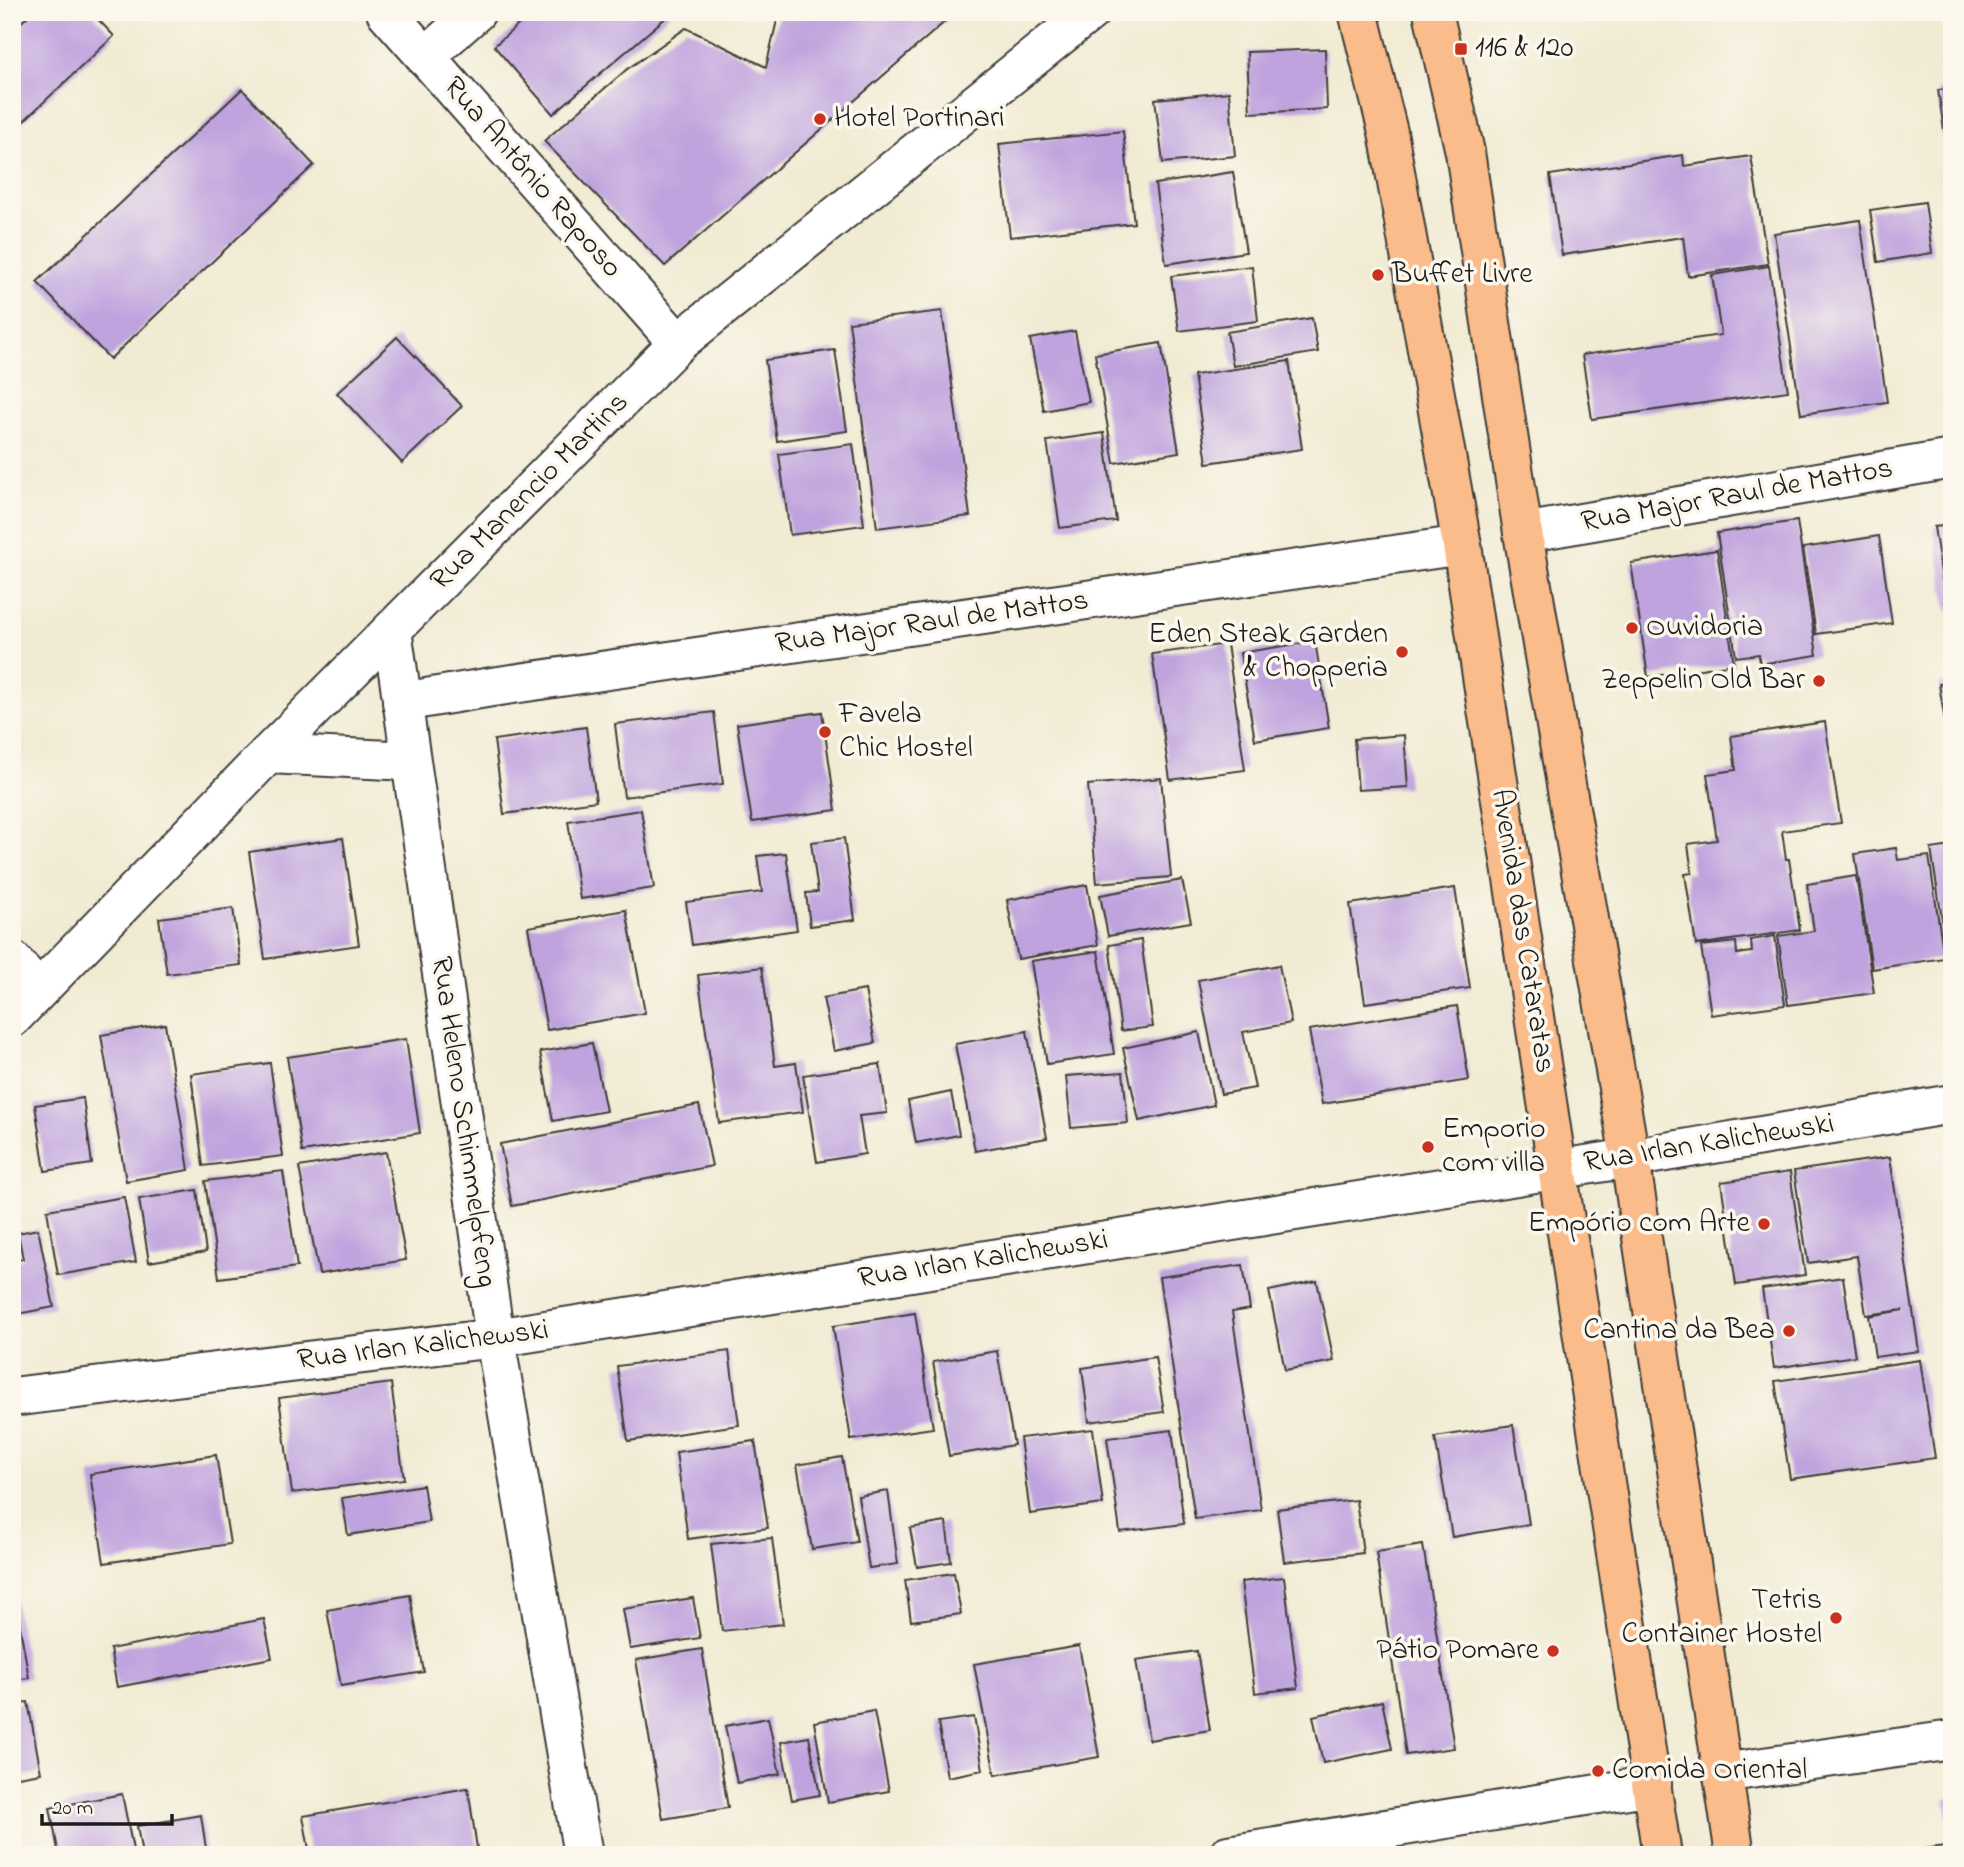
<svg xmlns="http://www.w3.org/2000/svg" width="1964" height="1867" viewBox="0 0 1964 1867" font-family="'Indie Flower',sans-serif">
	<rect width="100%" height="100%" fill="#fbf7ec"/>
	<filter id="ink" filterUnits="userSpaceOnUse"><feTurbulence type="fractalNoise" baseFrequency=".0143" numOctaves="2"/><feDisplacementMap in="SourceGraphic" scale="14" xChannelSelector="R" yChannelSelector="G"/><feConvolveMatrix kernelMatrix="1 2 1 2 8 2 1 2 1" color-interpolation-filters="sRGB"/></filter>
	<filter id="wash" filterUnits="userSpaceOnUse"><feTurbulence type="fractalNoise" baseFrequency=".00686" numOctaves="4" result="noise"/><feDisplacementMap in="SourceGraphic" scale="28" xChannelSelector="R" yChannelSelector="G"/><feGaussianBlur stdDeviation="1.57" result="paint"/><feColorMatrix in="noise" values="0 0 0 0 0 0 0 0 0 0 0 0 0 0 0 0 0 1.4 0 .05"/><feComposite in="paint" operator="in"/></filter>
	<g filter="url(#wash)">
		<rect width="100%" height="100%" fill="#f1ebd3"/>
		<g id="blocks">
			<g fill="#bfa3de">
				<polygon points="32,12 91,12 114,36 12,132 12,31"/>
				<polygon points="533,12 669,12 670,14 553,114 494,46"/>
				<polygon points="779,12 956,12 665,266 544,141 626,70 686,28 766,67"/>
				<polygon points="1325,49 1327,109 1250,113 1247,52"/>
				<polygon points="1952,88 1952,170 1950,170 1938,90"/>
				<polygon points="242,89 314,165 110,359 37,282"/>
				<polygon points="1229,92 1235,156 1163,163 1155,99"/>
				<polygon points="1123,131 1134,223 1010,237 999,144"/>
				<polygon points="1683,155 1684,166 1751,156 1768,264 1688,276 1683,237 1562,255 1550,175"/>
				<polygon points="1233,172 1246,252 1166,264 1155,184"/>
				<polygon points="1925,202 1932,253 1878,262 1870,210"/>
				<polygon points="1860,220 1887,402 1801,414 1774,233"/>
				<polygon points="1252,266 1258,321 1179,331 1171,276"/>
				<polygon points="1769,266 1788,391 1592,419 1582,355 1721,335 1712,275"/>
				<polygon points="942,311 970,516 877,528 849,322"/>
				<polygon points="1312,318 1318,352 1233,366 1227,332"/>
				<polygon points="1075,331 1089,402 1044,411 1030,339"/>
				<polygon points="397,337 462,406 402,463 337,393"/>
				<polygon points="1161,343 1179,452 1114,463 1095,354"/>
				<polygon points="835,350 847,431 777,441 765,360"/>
				<polygon points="1289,361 1302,449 1207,463 1194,375"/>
				<polygon points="1104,433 1116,521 1060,528 1047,441"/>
				<polygon points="853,444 864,525 790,535 779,454"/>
				<polygon points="1797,521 1817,655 1760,664 1759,654 1736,657 1717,533"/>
				<polygon points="1952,525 1952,610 1947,611 1934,527"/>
				<polygon points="1879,536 1892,623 1816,634 1803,548"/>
				<polygon points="1717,550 1734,664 1648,677 1631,563"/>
				<polygon points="1315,641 1329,728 1255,740 1240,653"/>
				<polygon points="1227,644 1245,770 1170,780 1152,654"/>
				<polygon points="1952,682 1952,753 1950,753 1939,684"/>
				<polygon points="714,712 723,784 624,797 615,724"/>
				<polygon points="822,712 836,810 752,822 737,724"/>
				<polygon points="1825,722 1841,823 1782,831 1786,859 1789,859 1800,930 1696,945 1685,874 1692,873 1688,844 1717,840 1707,774 1736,770 1731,736"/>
				<polygon points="586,727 596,801 504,814 494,740"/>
				<polygon points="1404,735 1408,787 1358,790 1354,739"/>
				<polygon points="1161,778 1171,877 1097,883 1088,785"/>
				<polygon points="641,810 654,888 580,899 568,821"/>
				<polygon points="343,838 359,945 265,959 249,852"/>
				<polygon points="844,838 855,920 810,926 806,893 818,892 811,842"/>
				<polygon points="1952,846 1952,957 1948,957 1931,849"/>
				<polygon points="1896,848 1898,860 1929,856 1944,958 1872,969 1855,854"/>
				<polygon points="786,853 797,930 692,945 686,902 762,892 757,856"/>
				<polygon points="1856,876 1874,993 1788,1005 1778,936 1814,931 1807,884"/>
				<polygon points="1182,880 1191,922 1108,936 1100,895"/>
				<polygon points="1087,885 1098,945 1018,959 1007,900"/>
				<polygon points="1455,888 1470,988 1365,1003 1350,904"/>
				<polygon points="233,908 241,965 167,974 159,918"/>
				<polygon points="626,910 645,1013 547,1030 528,927"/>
				<polygon points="1775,936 1785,1005 1711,1015 1701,946 1736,942 1737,954 1752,952 1751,940"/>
				<polygon points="1141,940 1153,1027 1121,1031 1109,945"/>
				<polygon points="1098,951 1114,1054 1047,1064 1031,961"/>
				<polygon points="1279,965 1291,1023 1243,1032 1255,1088 1221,1094 1198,980"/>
				<polygon points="762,967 775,1066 796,1063 803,1112 719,1123 698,975"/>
				<polygon points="865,990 875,1043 834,1051 823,998"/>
				<polygon points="1457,1006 1469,1080 1322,1104 1309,1030"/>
				<polygon points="165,1024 189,1170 126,1181 101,1035"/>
				<polygon points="1027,1031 1047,1138 975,1151 955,1044"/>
				<polygon points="1199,1032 1214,1105 1139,1121 1123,1048"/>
				<polygon points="406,1039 420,1133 302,1152 287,1057"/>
				<polygon points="592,1043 606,1111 553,1121 540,1052"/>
				<polygon points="270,1063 283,1156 203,1166 191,1074"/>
				<polygon points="880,1064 887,1113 859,1116 865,1154 817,1162 803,1075"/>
				<polygon points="1123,1072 1128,1123 1071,1128 1066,1076"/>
				<polygon points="951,1092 959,1135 916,1143 908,1101"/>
				<polygon points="83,1098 92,1164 45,1171 35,1105"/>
				<polygon points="699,1105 712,1166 512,1206 500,1144"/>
				<polygon points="386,1152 406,1260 319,1274 299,1167"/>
				<polygon points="1890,1157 1919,1351 1875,1357 1869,1316 1903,1310 1866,1315 1857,1256 1808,1263 1794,1171"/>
				<polygon points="283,1171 297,1267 219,1278 205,1181"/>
				<polygon points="1790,1172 1805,1275 1736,1285 1721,1182"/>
				<polygon points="197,1190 206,1252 149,1262 139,1199"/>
				<polygon points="124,1197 136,1262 58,1275 47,1210"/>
				<polygon points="38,1229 54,1307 12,1315 12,1261 23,1259 18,1233"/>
				<polygon points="1243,1265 1250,1309 1232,1312 1261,1510 1195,1519 1159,1277"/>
				<polygon points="1843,1277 1855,1356 1774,1368 1762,1289"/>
				<polygon points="1317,1281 1334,1361 1285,1370 1269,1291"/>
				<polygon points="915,1313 933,1428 851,1440 833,1326"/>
				<polygon points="729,1351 739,1425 628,1441 617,1366"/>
				<polygon points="997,1351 1014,1445 949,1456 933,1362"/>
				<polygon points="1155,1357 1164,1412 1089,1422 1082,1368"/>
				<polygon points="1920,1360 1935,1458 1790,1479 1775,1381"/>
				<polygon points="391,1383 404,1479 292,1493 279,1398"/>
				<polygon points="1513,1425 1529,1524 1452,1537 1435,1437"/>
				<polygon points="1093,1429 1103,1504 1030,1514 1020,1438"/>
				<polygon points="1172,1430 1184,1524 1120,1532 1107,1438"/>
				<polygon points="755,1441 768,1528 688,1539 676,1452"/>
				<polygon points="216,1455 230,1544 104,1563 90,1474"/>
				<polygon points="842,1457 857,1542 812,1549 797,1465"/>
				<polygon points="423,1485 429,1522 348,1535 342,1498"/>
				<polygon points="888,1491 898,1564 869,1568 858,1496"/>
				<polygon points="1356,1500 1363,1553 1284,1562 1277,1509"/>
				<polygon points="946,1522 951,1562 917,1567 910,1528"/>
				<polygon points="772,1538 783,1624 722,1631 711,1544"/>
				<polygon points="1423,1545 1454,1748 1406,1755 1376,1552"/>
				<polygon points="954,1573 961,1614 911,1621 905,1580"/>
				<polygon points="1284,1577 1298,1688 1255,1693 1241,1582"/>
				<polygon points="12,1581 29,1678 12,1680"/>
				<polygon points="410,1595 424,1672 341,1686 327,1610"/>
				<polygon points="693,1598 700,1638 630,1649 623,1609"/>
				<polygon points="264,1619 272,1658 117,1687 110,1649"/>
				<polygon points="1079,1646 1099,1757 995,1775 974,1664"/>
				<polygon points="702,1649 728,1808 663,1819 636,1660"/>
				<polygon points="1197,1651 1210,1730 1149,1740 1136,1660"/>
				<polygon points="1382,1701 1392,1749 1323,1763 1313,1716"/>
				<polygon points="28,1702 41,1773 12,1778 12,1704"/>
				<polygon points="874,1711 889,1791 828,1802 814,1722"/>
				<polygon points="974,1717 983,1770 947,1777 938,1722"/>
				<polygon points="768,1718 780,1774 737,1783 725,1726"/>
				<polygon points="809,1737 820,1795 792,1800 781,1742"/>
				<polygon points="468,1788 478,1855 310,1855 303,1816"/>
				<polygon points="122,1794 134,1855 59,1855 50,1808"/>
				<polygon points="1952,1798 1952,1833 1950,1833 1945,1799"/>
				<polygon points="201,1815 207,1855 142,1855 137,1826"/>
				<polygon points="1952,1845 1952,1855 1895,1855 1895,1853"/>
			</g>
		</g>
	</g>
	<g filter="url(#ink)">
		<use href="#blocks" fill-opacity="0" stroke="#3c3b37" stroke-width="2"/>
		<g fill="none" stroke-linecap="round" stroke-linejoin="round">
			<defs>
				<g id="minor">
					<polyline points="386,12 678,343"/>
					<polyline points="425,57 476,12"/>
					<polyline points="1523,533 1952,459"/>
					<polyline points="392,630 495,1338 583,1855"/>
					<polyline points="402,702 492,687 1462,545"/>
					<polyline points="268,754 410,761"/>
					<polyline points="12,960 38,989"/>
					<polyline points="12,1018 268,754 678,343 1090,12"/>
					<polyline points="12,1397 495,1338 1630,1158 1952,1104"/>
					<polyline points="1722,1773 1952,1740"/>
					<polyline points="1228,1855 1652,1785"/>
				</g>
				<g id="major">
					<polyline points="1358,12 1388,132 1462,545 1662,1855"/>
					<polyline points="1433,12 1465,152 1523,533 1630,1158 1735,1855"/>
				</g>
			</defs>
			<use href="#minor" stroke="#3c3b37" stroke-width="42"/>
			<use href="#major" stroke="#3c3b37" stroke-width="42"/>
			<use href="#minor" stroke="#fff" stroke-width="38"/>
			<use href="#major" stroke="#f9bc8a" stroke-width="38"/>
		</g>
	</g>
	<g fill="#c8321e" stroke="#fbf7ec" stroke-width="2.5">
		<rect x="1454" y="42" width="14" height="14" rx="3.5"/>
		<circle cx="820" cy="119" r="7"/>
		<circle cx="1378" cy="275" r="7"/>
		<circle cx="1632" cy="628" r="7"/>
		<circle cx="1402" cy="652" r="7"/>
		<circle cx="1819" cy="681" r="7"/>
		<circle cx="825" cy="732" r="7"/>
		<circle cx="1428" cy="1147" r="7"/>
		<circle cx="1764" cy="1224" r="7"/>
		<circle cx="1789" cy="1331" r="7"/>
		<circle cx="1836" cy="1618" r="7"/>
		<circle cx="1553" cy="1651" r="7"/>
		<circle cx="1598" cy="1771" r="7"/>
	</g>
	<g text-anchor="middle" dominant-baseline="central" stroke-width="7" stroke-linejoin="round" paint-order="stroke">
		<g font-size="30" fill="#1c1c1c" stroke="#fbf7ec" text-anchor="start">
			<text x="1475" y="49">116 &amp; 120</text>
			<text x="834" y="119">Hotel Portinari</text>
			<text x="1392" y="275">Buffet Livre</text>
			<text x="1646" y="628">Ouvidoria</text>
			<text x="1388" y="635" text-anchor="end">Eden Steak Garden<tspan x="1388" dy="34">&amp; Chopperia</tspan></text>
			<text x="1805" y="681" text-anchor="end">Zeppelin Old Bar</text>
			<text x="839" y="715">Favela<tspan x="839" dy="34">Chic Hostel</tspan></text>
			<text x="1442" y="1130">Emporio<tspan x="1442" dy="34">com villa</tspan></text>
			<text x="1750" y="1224" text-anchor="end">Empório com Arte</text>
			<text x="1775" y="1331" text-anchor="end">Cantina da Bea</text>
			<text x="1822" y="1601" text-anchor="end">Tetris<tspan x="1822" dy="34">Container Hostel</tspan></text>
			<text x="1539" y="1651" text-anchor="end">Pátio Pomare</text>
			<text x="1612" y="1771">Comida Oriental</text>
		</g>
		<g font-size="30" fill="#1c1c1c" stroke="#fbf7ec">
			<text transform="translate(532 178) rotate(49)">Rua Antônio Raposo</text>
			<text transform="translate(530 492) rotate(-45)">Rua Manencio Martins</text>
			<text transform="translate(1737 496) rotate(-10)">Rua Major Raul de Mattos</text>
			<text transform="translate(932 623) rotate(-8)">Rua Major Raul de Mattos</text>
			<text transform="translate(1522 931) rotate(81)">Avenida das Cataratas</text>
			<text transform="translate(463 1122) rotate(82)">Rua Heleno Schimmelpfeng</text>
			<text transform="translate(1709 1144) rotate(-9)">Rua Irlan Kalichewski</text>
			<text transform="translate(983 1260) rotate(-9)">Rua Irlan Kalichewski</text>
			<text transform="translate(423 1346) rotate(-7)">Rua Irlan Kalichewski</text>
		</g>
	</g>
	<rect width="1964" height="1867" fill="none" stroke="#fbf7ec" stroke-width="42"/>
	<path d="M42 1814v10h130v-10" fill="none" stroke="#1c1c1c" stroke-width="3.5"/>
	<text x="52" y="1814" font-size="21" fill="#1c1c1c" stroke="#fbf7ec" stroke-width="5" paint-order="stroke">20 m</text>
</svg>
